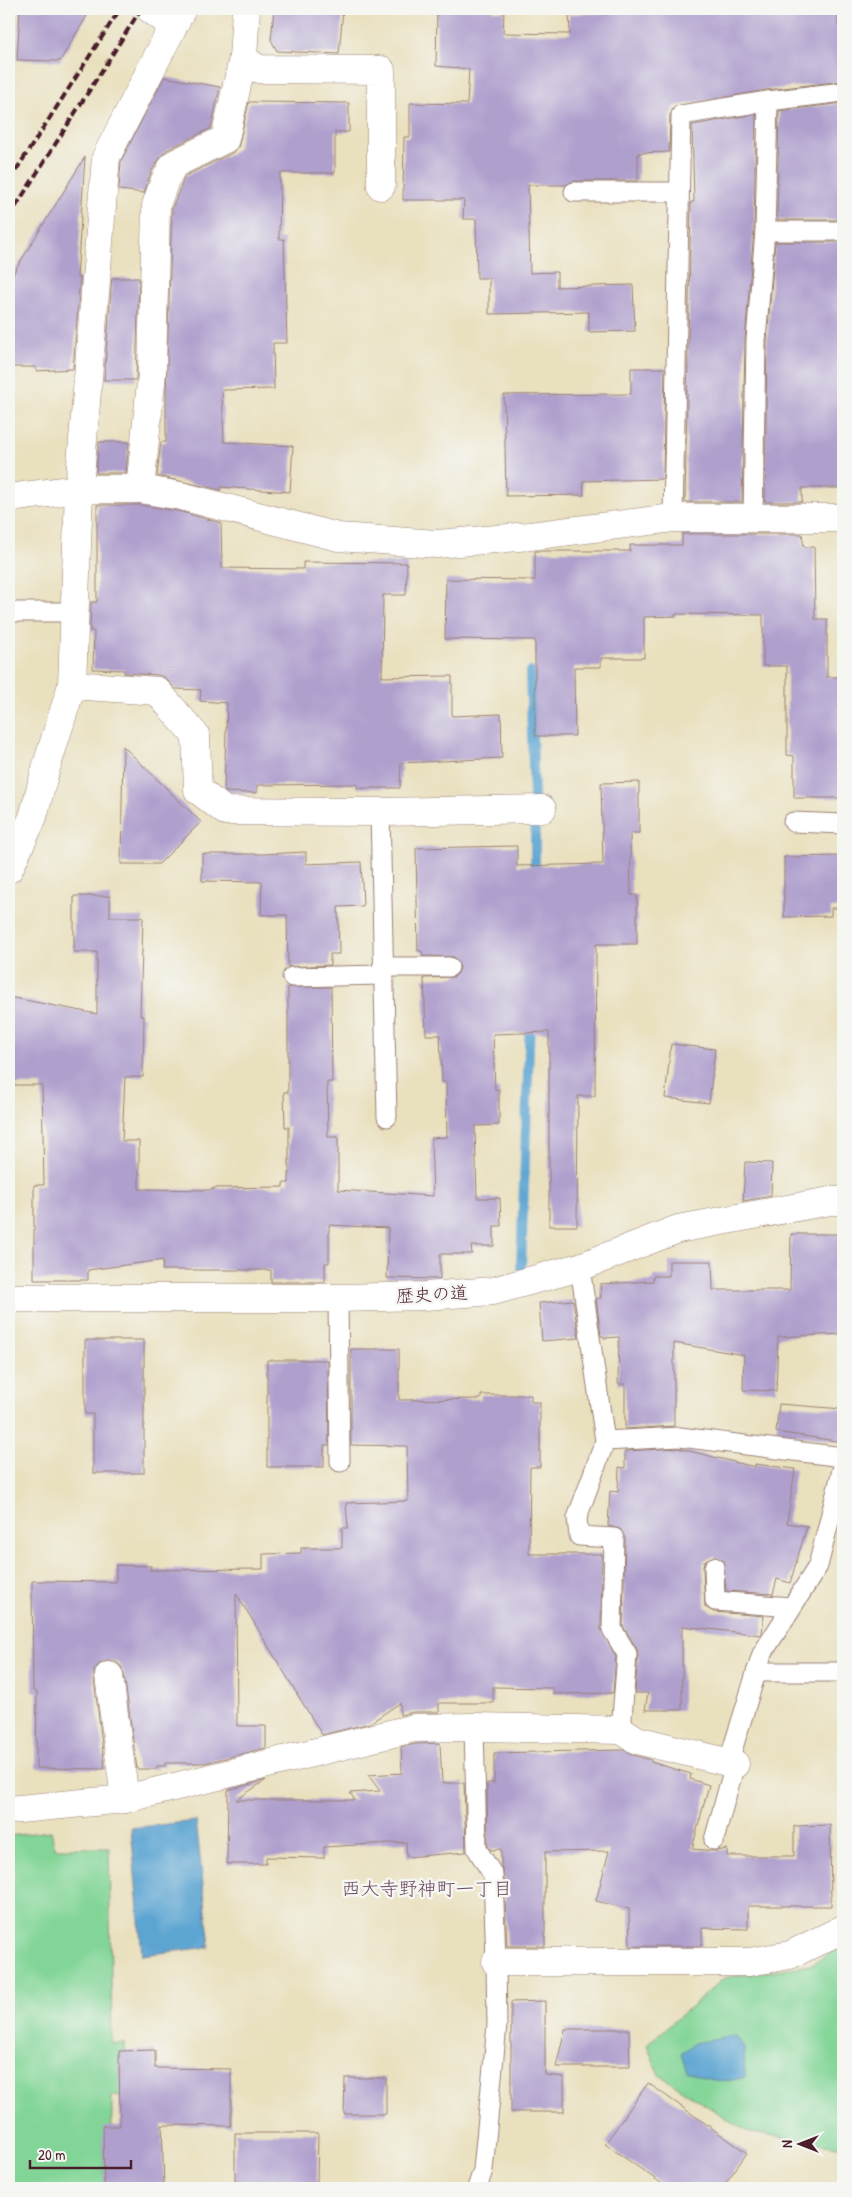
<svg xmlns="http://www.w3.org/2000/svg" width="852" height="2197" viewBox="0 0 852 2197" font-family="'Patrick Hand','Klee One',sans-serif">
	<rect width="100%" height="100%" fill="#f6f6f2"/>
	<filter id="ink" filterUnits="userSpaceOnUse"><feTurbulence type="fractalNoise" baseFrequency=".02" numOctaves="2"/><feDisplacementMap in="SourceGraphic" scale="10" xChannelSelector="R" yChannelSelector="G"/><feConvolveMatrix kernelMatrix="1 2 1 2 8 2 1 2 1" color-interpolation-filters="sRGB"/></filter>
	<filter id="wash" filterUnits="userSpaceOnUse"><feTurbulence type="fractalNoise" baseFrequency=".0096" numOctaves="4" result="noise"/><feDisplacementMap in="SourceGraphic" scale="20" xChannelSelector="R" yChannelSelector="G"/><feGaussianBlur stdDeviation="1.12" result="paint"/><feColorMatrix in="noise" values="0 0 0 0 0 0 0 0 0 0 0 0 0 0 0 0 0 1.4 0 .05"/><feComposite in="paint" operator="in"/></filter>
	<g filter="url(#wash)">
		<rect width="100%" height="100%" fill="#e9e0be"/>
		<g fill="#82d597" stroke="#667a61">
			<polygon points="51,1831 55,1848 109,1848 112,2044 125,2043 128,2095 112,2096 111,2188 9,2188 9,1836"/>
			<polygon points="843,1946 843,2147 746,2131 659,2075 647,2045 724,1978 810,1965"/>
		</g>
		<g fill="#5ba4d2" stroke="#52627e">
			<polygon points="196,1821 210,1947 142,1955 131,1828"/>
			<path d="M736,2036L744,2048L745,2077C725,2084 706,2080 687,2071L681,2054L694,2043Z"/>
		</g>
		<g fill="none" stroke-linecap="round" stroke-linejoin="round">
			<g stroke="#5ba4d2" stroke-width="10">
				<polyline points="530,672 535,827 535,878"/>
				<polyline points="521,1266 530,1020"/>
			</g>
		</g>
		<g id="blocks">
			<g fill="#af9fcd">
				<polygon points="20,9 91,9 60,61 17,60"/>
				<polygon points="274,9 343,9 339,54 277,51 271,40"/>
				<polygon points="437,9 493,9 493,11 504,11 503,33 570,34 569,14 654,12 654,9 838,9 838,26 843,26 843,81 766,90 675,106 670,115 669,152 638,153 638,181 574,181 566,185 528,185 530,273 557,272 557,287 633,285 635,331 589,332 589,312 489,314 489,278 477,278 476,219 463,219 464,200 403,200 404,137 410,137 410,103 467,104 469,69 436,66"/>
				<polygon points="164,77 220,87 211,128 167,150 161,156 151,172 144,193 119,190 121,161"/>
				<polygon points="249,102 349,103 349,132 335,132 335,173 280,173 279,239 284,239 287,343 273,343 274,389 222,390 224,442 293,446 290,492 221,487 221,490 157,476 161,442 166,442 166,394 172,208 185,176 232,153 238,148"/>
				<polygon points="843,103 843,220 777,220 779,111"/>
				<polygon points="756,114 754,230 745,340 742,502 685,502 691,202 694,202 692,125"/>
				<polygon points="85,157 77,278 80,278 73,369 36,371 36,367 9,367 9,286 14,272"/>
				<polygon points="775,242 843,242 843,488 802,488 802,502 765,502 767,341"/>
				<polygon points="112,278 139,278 136,380 104,380"/>
				<polygon points="631,368 665,368 663,479 583,481 584,495 506,496 504,395 631,394"/>
				<polygon points="99,442 129,442 126,473 96,473"/>
				<polygon points="97,505 139,505 178,511 221,523 222,568 303,569 303,562 407,563 406,595 383,595 382,677 452,676 452,716 501,714 502,758 401,763 400,788 357,788 357,784 257,785 257,793 226,792 224,790 227,703 200,701 201,690 176,689 164,677 158,675 124,673 124,670 93,669 94,631 90,631 91,602 97,602"/>
				<polygon points="682,534 802,534 804,547 814,547 815,619 827,619 827,677 841,677 840,798 794,798 794,756 787,755 787,666 763,666 763,615 676,614 676,616 644,617 644,658 601,658 601,667 574,667 575,736 535,736 535,640 445,639 446,579 535,580 535,551 630,551 630,545 682,545"/>
				<polygon points="123,746 201,822 159,864 121,864"/>
				<polygon points="639,782 639,833 630,833 631,895 637,895 637,944 596,944 595,1096 578,1096 577,1226 549,1226 549,1032 493,1034 495,1090 499,1089 499,1125 475,1126 477,1198 500,1198 501,1226 494,1226 494,1246 471,1246 472,1254 440,1254 440,1279 387,1278 388,1228 329,1225 329,1263 325,1263 325,1282 271,1282 271,1270 162,1270 163,1260 88,1270 88,1280 34,1280 34,1185 44,1185 42,1085 9,1085 9,997 97,1014 97,952 74,952 74,896 110,896 110,917 143,917 140,1016 144,1016 143,1077 125,1077 122,1141 139,1141 139,1189 213,1190 213,1188 283,1187 283,1183 289,1183 289,1127 285,1127 284,1092 288,1092 288,987 331,987 332,1082 327,1082 328,1137 338,1137 338,1190 433,1196 431,1138 447,1137 446,1082 442,1082 440,1035 426,1035 424,978 454,977 458,973 460,967 454,957 423,956 422,951 418,951 416,848 517,846 517,866 603,864 601,783"/>
				<polygon points="306,852 306,864 361,862 363,906 338,907 339,954 330,954 330,965 288,967 287,915 261,915 262,882 202,881 202,854 264,854"/>
				<polygon points="843,856 843,908 831,908 831,916 784,917 784,857"/>
				<polygon points="671,1044 715,1049 709,1103 665,1098"/>
				<polygon points="745,1162 772,1163 771,1196 743,1201"/>
				<polygon points="791,1234 843,1234 843,1334 778,1337 776,1391 743,1390 744,1355 674,1343 674,1426 625,1429 625,1384 618,1384 619,1337 604,1338 604,1336 601,1336 596,1298 601,1298 600,1284 653,1281 653,1276 669,1276 669,1261 712,1261 713,1290 790,1290"/>
				<polygon points="573,1300 579,1338 542,1341 539,1303"/>
				<polygon points="85,1340 144,1340 144,1473 93,1473 93,1414 85,1414"/>
				<polygon points="351,1349 399,1349 399,1400 481,1399 481,1395 531,1395 531,1402 540,1402 540,1467 530,1467 529,1554 602,1554 601,1629 616,1657 613,1693 553,1694 553,1688 493,1687 493,1703 439,1703 439,1712 414,1712 400,1715 400,1703 370,1723 322,1735 236,1593 237,1726 266,1726 266,1748 205,1763 165,1763 165,1766 157,1766 157,1769 137,1769 124,1674 121,1666 115,1661 107,1661 99,1664 94,1670 94,1678 105,1769 36,1768 37,1692 33,1691 32,1581 116,1582 116,1565 151,1566 150,1570 263,1569 263,1554 301,1553 301,1548 342,1548 342,1528 348,1528 346,1503 408,1501 407,1446 351,1445"/>
				<polygon points="267,1360 328,1360 329,1445 324,1445 324,1467 267,1467"/>
				<polygon points="779,1404 843,1409 843,1442 776,1432"/>
				<polygon points="677,1448 755,1467 755,1464 795,1469 787,1523 807,1526 790,1583 777,1579 773,1594 726,1591 723,1561 714,1556 704,1561 703,1567 705,1607 714,1612 764,1616 762,1633 761,1635 682,1626 682,1710 645,1710 648,1693 635,1693 638,1655 637,1649 623,1626 625,1538 620,1529 608,1526 610,1491 618,1492 619,1467 625,1468 625,1451"/>
				<polygon points="440,1743 442,1783 464,1783 466,1852 407,1857 406,1842 324,1847 324,1858 266,1857 266,1864 227,1864 228,1790 266,1780 236,1800 355,1800 350,1793 380,1791 368,1775 402,1773 401,1747 416,1744"/>
				<polygon points="624,1750 633,1755 651,1760 651,1762 691,1774 690,1779 709,1785 692,1849 716,1851 727,1849 727,1856 794,1856 794,1826 830,1825 831,1906 748,1906 748,1929 702,1928 702,1946 630,1946 629,1909 596,1901 609,1851 545,1852 545,1946 507,1946 504,1875 501,1866 501,1849 491,1850 488,1846 487,1783 494,1783 494,1753"/>
				<polygon points="545,2001 545,2075 564,2077 564,2112 511,2112 511,2002"/>
				<polygon points="565,2029 629,2029 630,2067 556,2067"/>
				<polygon points="155,2050 155,2068 231,2069 231,2126 162,2125 164,2188 104,2188 103,2126 120,2126 119,2051"/>
				<polygon points="345,2078 386,2078 386,2114 344,2114"/>
				<polygon points="648,2083 747,2153 722,2188 668,2188 605,2144"/>
				<polygon points="235,2133 318,2133 317,2183 302,2183 302,2188 239,2188 239,2183 235,2183"/>
			</g>
		</g>
	</g>
	<g filter="url(#ink)">
		<use href="#blocks" fill-opacity="0" stroke="#9a8074" stroke-width="1"/>
		<g fill="none" stroke-linecap="round" stroke-linejoin="round">
			<defs>
				<g id="service">
					<polyline points="574,192 679,192"/>
					<polyline points="765,231 843,231"/>
					<polyline points="673,518 681,115 768,101 843,92"/>
					<polyline points="753,518 756,340 765,231 768,101"/>
					<polyline points="9,612 75,612"/>
					<polyline points="380,812 387,1117"/>
					<polyline points="793,822 843,824"/>
					<polyline points="382,967 449,967"/>
					<polyline points="292,977 382,975"/>
					<polyline points="580,1267 605,1441 577,1518 579,1536 614,1538 612,1629 627,1654 621,1730"/>
					<polyline points="338,1298 340,1462"/>
					<polyline points="605,1441 680,1437 843,1457"/>
					<polyline points="714,1567 715,1601 791,1607"/>
					<polyline points="756,1672 843,1672"/>
					<polyline points="474,1727 477,1849 493,1875 496,1962 497,2025 483,2170 477,2188"/>
					<polyline points="714,1840 735,1764 731,1754 762,1654 818,1566 843,1466"/>
				</g>
				<g id="minor">
					<polyline points="150,9 172,25"/>
					<polyline points="246,9 243,58 258,69 381,70 381,186"/>
					<polyline points="140,489 152,373 156,205 165,180 174,164 225,139 243,58"/>
					<polyline points="9,498 79,489 140,489 181,496 338,537 437,544 530,536 673,518 843,518"/>
					<polyline points="72,685 157,691 196,736 198,790 225,811 380,812 542,809"/>
					<polyline points="9,869 33,817 46,768 72,685 79,489 106,157 182,9"/>
					<polyline points="9,1298 338,1298 425,1296 493,1291 580,1267 678,1229 830,1201 843,1201"/>
					<polyline points="109,1676 125,1799"/>
					<polyline points="9,1810 125,1799 414,1728 474,1727 621,1730 637,1740 735,1764"/>
					<polyline points="496,1962 749,1962 790,1955 843,1929"/>
				</g>
			</defs>
			<use href="#service" stroke="#9a8074" stroke-width="21"/>
			<use href="#minor" stroke="#9a8074" stroke-width="29"/>
			<use href="#service" stroke="#fff" stroke-width="19"/>
			<use href="#minor" stroke="#fff" stroke-width="28"/>
			<g stroke="#4a1f2b" stroke-width="4" stroke-dasharray="8 4" stroke-linecap="butt">
				<polyline points="9,181 120,9"/>
				<polyline points="9,217 141,9"/>
			</g>
		</g>
	</g>
	<g text-anchor="middle" dominant-baseline="central" stroke-width="5" stroke-linejoin="round" paint-order="stroke">
		<g font-size="18" fill="#4a1f2b" stroke="#f6f6f2">
			<text transform="translate(432 1294) rotate(-3)">歴史の道</text>
		</g>
		<g font-size="19" fill="#6d4c64" stroke="#f6f6f2">
			<text x="427" y="1888">西大寺野神町一丁目</text>
		</g>
	</g>
	<rect width="852" height="2197" fill="none" stroke="#f6f6f2" stroke-width="30"/>
	<g transform="translate(800 2144) rotate(270)" stroke="#f6f6f2" stroke-width="4" paint-order="stroke">
	<path d="M0-4L9 19L0 12L-9 19Z" fill="#4a1f2b"/>
	<text y="-8" font-size="14" font-weight="bold" text-anchor="middle" fill="#4a1f2b">N</text>
	</g>
	<path d="M30 2160v8h101v-8" fill="none" stroke="#4a1f2b" stroke-width="2.5"/>
	<text x="38" y="2160" font-size="15" fill="#4a1f2b" stroke="#f6f6f2" stroke-width="4" paint-order="stroke">20 m</text>
</svg>
